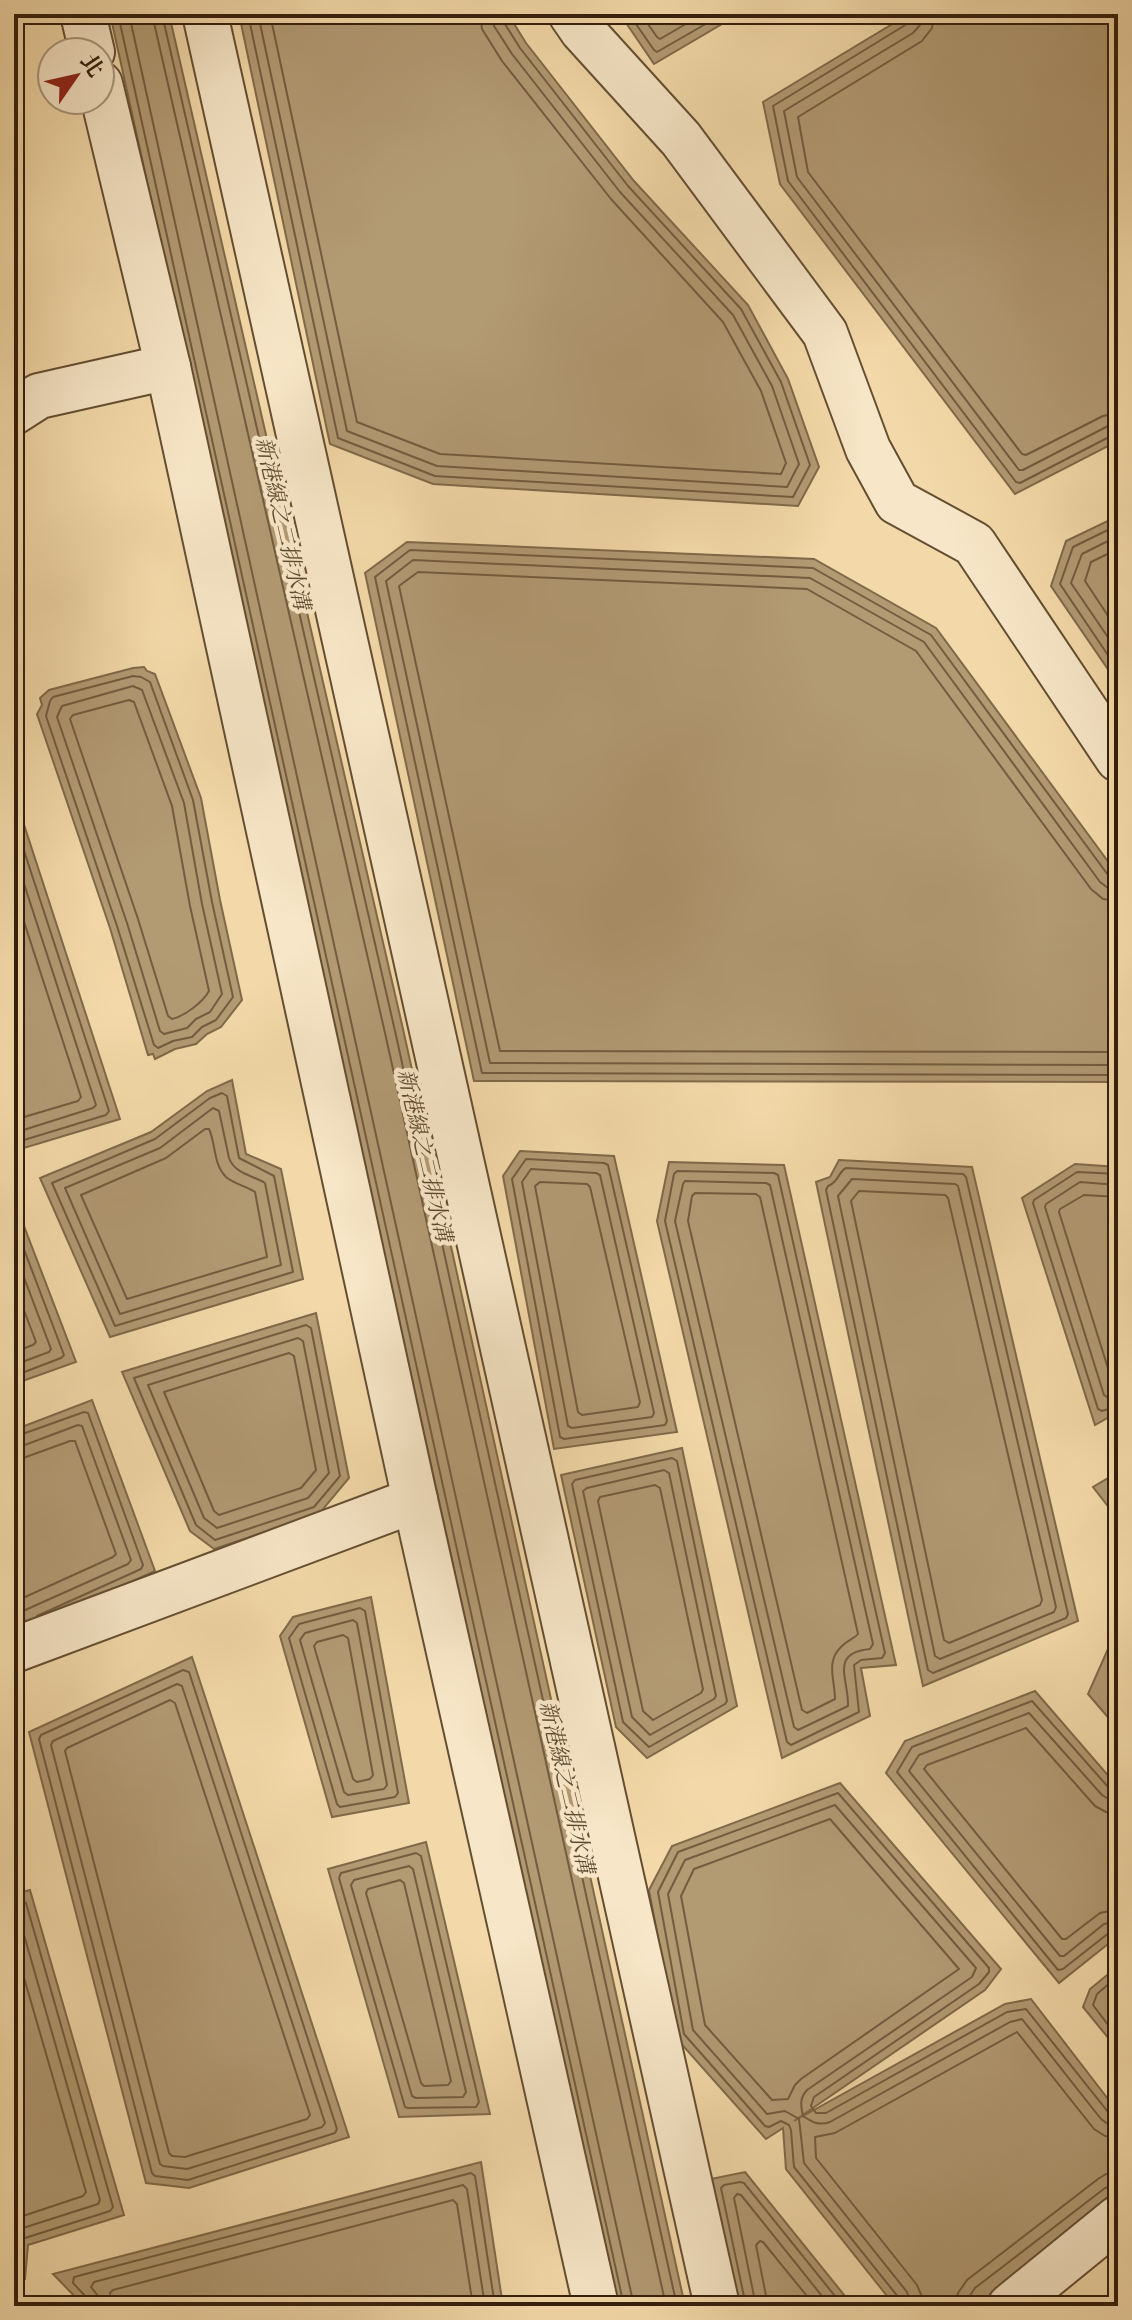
<svg xmlns="http://www.w3.org/2000/svg" width="1132" height="2320" viewBox="0 0 1132 2320" font-family="'Libre Caslon Text','Noto Serif TC',serif">
	<rect width="100%" height="100%" fill="#f3d9a9"/>
	<filter id="stains"><feTurbulence type="fractalNoise" baseFrequency=".0025" numOctaves="4"/><feColorMatrix values="0 0 0 0 .2 0 0 0 0 .09 0 0 0 0 .02 0 0 0 .5 -.17"/></filter>
	<radialGradient id="worn" r=".72"><stop offset=".6" stop-color="#630" stop-opacity="0"/><stop offset="1" stop-color="#630" stop-opacity=".3"/></radialGradient>
	<g fill="#b29a73" stroke="#806949" stroke-width="2">
		<polygon points="110,14 169,14 403,1029 685,2306 617,2306"/>
		<polygon points="239,14 508,14 526,43 634,181 748,305 788,379 819,467 798,506 433,484 330,444"/>
		<polygon points="620,14 739,14 654,64"/>
		<polygon points="909,14 1118,14 1118,441 1015,494 780,184 763,102"/>
		<polygon points="1118,516 1118,684 1051,586 1066,541"/>
		<polygon points="407,542 814,559 936,628 1118,875 1118,1082 474,1081 365,573"/>
		<polygon points="144,667 147,671 155,674 201,798 220,900 242,1000 221,1027 207,1034 196,1044 175,1049 155,1059 153,1054 148,1055 110,928 37,714 42,705 40,698 49,690 133,668"/>
		<polygon points="14,794 120,1119 14,1151"/>
		<polygon points="232,1080 246,1154 281,1169 303,1279 110,1337 40,1178 151,1132 207,1091"/>
		<polygon points="520,1151 614,1156 677,1432 554,1449 503,1176"/>
		<polygon points="839,1160 972,1167 1078,1621 923,1686 816,1182 830,1177"/>
		<polygon points="669,1162 784,1165 896,1665 861,1668 870,1716 782,1758 657,1221"/>
		<polygon points="1075,1164 1118,1167 1118,1412 1095,1425 1022,1198"/>
		<polygon points="14,1200 76,1362 14,1384"/>
		<polygon points="316,1313 349,1478 319,1514 214,1549 190,1531 122,1372"/>
		<polygon points="92,1400 155,1571 16,1634 14,1430"/>
		<polygon points="682,1448 737,1706 647,1758 616,1727 561,1475"/>
		<polygon points="1118,1472 1118,1519 1093,1487"/>
		<polygon points="371,1597 409,1803 332,1817 280,1636 293,1617"/>
		<polygon points="1118,1647 1118,1729 1088,1694 1108,1649"/>
		<polygon points="192,1657 349,2137 189,2188 146,2183 29,1732"/>
		<polygon points="1035,1691 1118,1787 1118,1936 1059,1983 886,1773 905,1741"/>
		<polygon points="840,1783 1001,1969 985,1990 794,2121 1005,2004 1031,1999 1118,2112 1118,2201 982,2306 895,2306 786,2169 783,2128 766,2139 677,2039 649,1890 672,1846"/>
		<polygon points="426,1842 490,2114 399,2117 328,1869"/>
		<polygon points="30,1890 124,2215 28,2245 25,2279 14,2279 14,1894"/>
		<polygon points="1118,1966 1118,2050 1083,2007 1090,1989"/>
		<polygon points="481,2162 503,2306 84,2306 53,2274"/>
		<polygon points="745,2172 853,2306 739,2306 711,2179"/>
	</g>
	<g fill="none" stroke-linecap="round" stroke-linejoin="round">
		<g stroke="#735c3f" stroke-width="2">
			<polyline points="118,14 624,2306"/>
			<polyline points="129,14 634,2306"/>
			<polyline points="152,14 385,1033 666,2306"/>
			<polyline points="162,14 395,1031 677,2306"/>
			<polyline points="248,14 338,438 435,476 793,497 810,465 781,382 741,309 628,186 520,48 503,21 502,14"/>
			<polyline points="258,14 347,431 437,466 787,487 799,464 772,386 733,315 620,192 512,54 494,26 492,14"/>
			<polyline points="270,14 357,422 440,454 781,474 786,463 761,391 723,322 611,199 502,61 482,29 480,14"/>
			<polyline points="629,14 654,50 657,52 723,14"/>
			<polyline points="641,14 657,37 660,39 703,14"/>
			<polyline points="912,14 911,20 907,24 773,106 788,181 1016,482 1020,483 1111,436 1118,435"/>
			<polyline points="922,14 920,25 913,33 784,111 797,177 1019,470 1023,470 1108,426 1118,425"/>
			<polyline points="934,14 932,28 922,41 798,117 808,172 1022,454 1026,455 1103,416 1118,413"/>
			<polyline points="1118,525 1073,547 1060,584 1118,670"/>
			<polyline points="1118,536 1082,554 1071,583 1118,652"/>
			<polyline points="1118,549 1091,562 1085,581 1118,631"/>
			<polygon points="133,676 141,677 150,682 193,800 212,902 233,997 216,1020 202,1027 192,1037 173,1041 158,1048 154,1045 117,926 46,716 50,701 53,697"/>
			<polygon points="133,686 142,690 184,803 202,904 222,994 210,1012 196,1019 187,1028 164,1034 160,1031 127,923 57,717 62,706"/>
			<path d="M129,700L134,702L172,806L190,906L209,991C203,1002 185,1016 172,1019L168,1016L138,919L70,719L73,715Z"/>
			<polyline points="14,820 109,1111 106,1115 14,1143"/>
			<polyline points="14,853 96,1105 93,1108 14,1133"/>
			<polyline points="1118,879 1108,875 931,635 813,568 410,550 375,577 482,1073 1118,1075"/>
			<polyline points="1118,889 1108,888 1100,882 924,642 810,578 413,560 386,581 490,1063 1118,1065"/>
			<polyline points="14,891 81,1097 78,1101 14,1120"/>
			<polyline points="1118,901 1103,899 1091,889 916,651 807,589 418,572 399,586 500,1051 1118,1052"/>
			<polygon points="222,1093 227,1096 239,1158 274,1176 293,1272 115,1326 52,1183 155,1139 210,1098"/>
			<path d="M213,1108L219,1111L229,1158C235,1174 252,1175 265,1183L281,1265L120,1314L65,1188L160,1148Z"/>
			<path d="M209,1129C216,1144 213,1164 226,1177C234,1184 246,1186 255,1192L267,1257L127,1299L81,1195L166,1158L205,1129Z"/>
			<polygon points="526,1159 604,1163 608,1165 667,1421 665,1425 564,1439 560,1437 512,1179"/>
			<path d="M846,1168L963,1174L966,1177L1068,1614L1066,1618L933,1673L928,1670L826,1190L828,1186C839,1182 838,1172 846,1168Z"/>
			<polygon points="531,1169 596,1173 600,1175 654,1413 652,1417 572,1428 568,1426 522,1182"/>
			<polygon points="677,1171 774,1173 778,1175 885,1653 882,1658 861,1660 854,1665 859,1712 791,1745 787,1742 665,1221 674,1174"/>
			<polyline points="1118,1174 1077,1172 1034,1200 1033,1203 1098,1409 1102,1411 1118,1406"/>
			<polygon points="852,1179 955,1184 958,1186 1056,1607 1054,1612 940,1659 935,1656 838,1196"/>
			<path d="M685,1181L766,1183L770,1185L873,1644L870,1649C829,1653 849,1679 848,1706L798,1730L794,1727L675,1221L683,1184Z"/>
			<polygon points="540,1182 587,1184 590,1187 640,1402 638,1407 582,1415 578,1412 535,1186"/>
			<polyline points="1118,1185 1080,1182 1046,1204 1045,1207 1104,1395 1107,1397 1118,1395"/>
			<polygon points="859,1191 945,1195 948,1198 1042,1600 1040,1605 949,1643 944,1640 851,1201"/>
			<path d="M695,1193L756,1194L760,1197L858,1634C854,1639 848,1640 842,1646C825,1661 835,1680 835,1699L807,1713L802,1710L688,1221L692,1196Z"/>
			<polyline points="1118,1197 1084,1195 1060,1209 1059,1212 1112,1381 1118,1383"/>
			<polyline points="14,1223 64,1355 61,1358 14,1376"/>
			<polyline points="14,1251 51,1349 49,1352 14,1365"/>
			<polyline points="14,1284 36,1342 33,1345 14,1352"/>
			<polygon points="306,1325 311,1328 340,1476 314,1507 215,1540 196,1525 134,1378"/>
			<polygon points="298,1338 303,1341 329,1473 308,1498 217,1528 204,1518 148,1385"/>
			<polygon points="289,1353 294,1356 316,1470 301,1488 219,1515 214,1511 164,1392"/>
			<polyline points="14,1437 84,1412 88,1413 143,1565 141,1569 37,1616"/>
			<polyline points="14,1447 22,1446 78,1425 82,1426 131,1560 128,1564 14,1615"/>
			<polygon points="672,1458 677,1461 727,1701 725,1704 649,1747 623,1722 572,1484 575,1480"/>
			<polyline points="14,1459 26,1457 70,1441 75,1441 116,1554 113,1557 14,1602"/>
			<polygon points="664,1470 669,1473 716,1696 714,1699 650,1735 632,1717 583,1491 587,1488"/>
			<polygon points="655,1485 660,1488 703,1689 701,1693 653,1720 643,1711 598,1501 600,1497"/>
			<polygon points="360,1608 365,1611 398,1793 395,1797 340,1807 337,1804 289,1638 299,1624"/>
			<polygon points="353,1620 357,1623 387,1785 384,1789 348,1795 344,1792 300,1640 305,1633"/>
			<polygon points="343,1635 348,1638 373,1775 370,1779 357,1782 353,1779 314,1646 317,1642"/>
			<polygon points="183,1670 189,1672 337,2129 335,2133 188,2180 155,2176 152,2173 39,1739 41,1735"/>
			<polygon points="177,1684 182,1686 325,2123 322,2127 187,2169 163,2166 160,2164 51,1745 53,1741"/>
			<polygon points="170,1700 175,1703 310,2115 307,2119 185,2157 172,2156 169,2153 65,1751 67,1748"/>
			<polyline points="1118,1791 1109,1788 1032,1701 912,1747 897,1772 1058,1970 1063,1969 1110,1932 1118,1931"/>
			<polyline points="1118,1801 1110,1800 1102,1795 1029,1713 919,1755 909,1771 1060,1956 1064,1956 1104,1924 1118,1921"/>
			<polyline points="1118,1813 1106,1812 1095,1806 1026,1728 927,1765 924,1769 1062,1939 1066,1939 1100,1913 1118,1909"/>
			<polygon points="830,1819 959,1969 801,2079 795,2085 788,2099 772,2100 705,2025 681,1896 694,1869"/>
			<polygon points="416,1853 421,1856 479,2102 476,2107 408,2108 405,2107 339,1878 341,1873"/>
			<polygon points="409,1866 413,1869 466,2092 463,2097 416,2098 412,2096 351,1885 354,1880"/>
			<polygon points="400,1880 404,1883 451,2081 448,2085 424,2086 421,2083 366,1893 368,1889"/>
			<polyline points="14,1901 22,1901 26,1903 113,2207 110,2211 25,2238 20,2244 18,2268 14,2271"/>
			<polyline points="14,1911 18,1914 100,2200 98,2204 23,2228 14,2234"/>
			<polyline points="14,1943 86,2192 83,2196 14,2219"/>
			<polyline points="1118,1976 1097,1994 1093,2005 1118,2038"/>
			<polyline points="89,2306 87,2298 73,2283 74,2277 471,2173 475,2176 495,2306"/>
			<polyline points="99,2306 98,2296 91,2287 94,2282 463,2185 467,2189 485,2306"/>
			<polyline points="111,2306 110,2293 113,2290 453,2200 457,2204 473,2306"/>
			<polyline points="746,2306 721,2188 724,2185 740,2182 744,2183 843,2306"/>
			<polyline points="756,2306 734,2198 737,2194 741,2195 830,2306"/>
			<polyline points="768,2306 756,2245 760,2241 763,2242 815,2306"/>
			<polyline points="901,2306 899,2298 794,2167 791,2130 789,2125 781,2121 769,2127 765,2126 684,2034 658,1892 678,1852 838,1793 989,1968 989,1972 979,1984 814,2097 811,2106 816,2113 826,2113 1007,2012 1026,2009 1108,2112 1118,2116"/>
			<path d="M911,2306L907,2292L804,2163L799,2119L785,2111L767,2114L693,2030L668,1894L685,1860L835,1805L976,1968L972,1977L807,2090C799,2099 801,2106 803,2116C812,2122 818,2126 830,2122L1010,2022L1022,2019L1101,2119L1109,2125L1118,2126"/>
			<polyline points="923,2306 922,2297 917,2285 816,2158 815,2137 835,2133 1017,2032 1094,2129 1105,2136 1118,2138"/>
			<polyline points="956,2306 958,2293 967,2280 1098,2179 1106,2174 1118,2173"/>
			<polyline points="968,2306 969,2297 975,2288 1105,2188 1118,2185"/>
		</g>
		<defs>
			<g id="minor">
				<polyline points="83,14 92,52"/>
				<polyline points="205,14 717,2306"/>
				<polyline points="571,14 582,30 681,139 825,333 868,449 897,502 974,544 1118,759"/>
				<polyline points="100,84 168,367 415,1500 596,2306"/>
				<polyline points="14,412 39,396 168,367"/>
				<polyline points="14,1650 415,1500"/>
				<polyline points="1010,2306 1118,2218"/>
			</g>
		</defs>
		<use href="#minor" stroke="#644e32" stroke-width="48"/>
		<use href="#minor" stroke="#f7e6c7" stroke-width="44"/>
	</g>
	<g text-anchor="middle" dominant-baseline="central" stroke-width="8" stroke-linejoin="round" paint-order="stroke">
		<g font-size="22" font-style="italic" fill="#604a2f" stroke="#f7e6c7">
			<text transform="translate(283 523) rotate(77)">新港線之二排水溝</text>
			<text transform="translate(425 1155) rotate(77)">新港線之二排水溝</text>
			<text transform="translate(567 1787) rotate(77)">新港線之二排水溝</text>
		</g>
	</g>
	<rect width="1132" height="2320" fill="none" stroke="#f3d9a9" stroke-width="48"/>
	<rect x="16" y="16" width="1100" height="2288" fill="none" stroke="#341f0b" stroke-width="4"/>
	<rect x="24" y="24" width="1084" height="2272" fill="none" stroke="#341f0b" stroke-width="2"/>
	<g transform="translate(76 76) rotate(56)"><circle r="38" fill="#f7e6c7" stroke="#a9967c" stroke-width="2"/>
	<path d="M0-6L14 30L0 20L-14 30Z" fill="#8f2418"/>
	<text y="-12" font-size="22" font-weight="bold" text-anchor="middle" fill="#341f0b">北</text>
	</g>
	<rect width="100%" height="100%" filter="url(#stains)"/>
	<rect width="100%" height="100%" fill="url(#worn)"/>
</svg>
